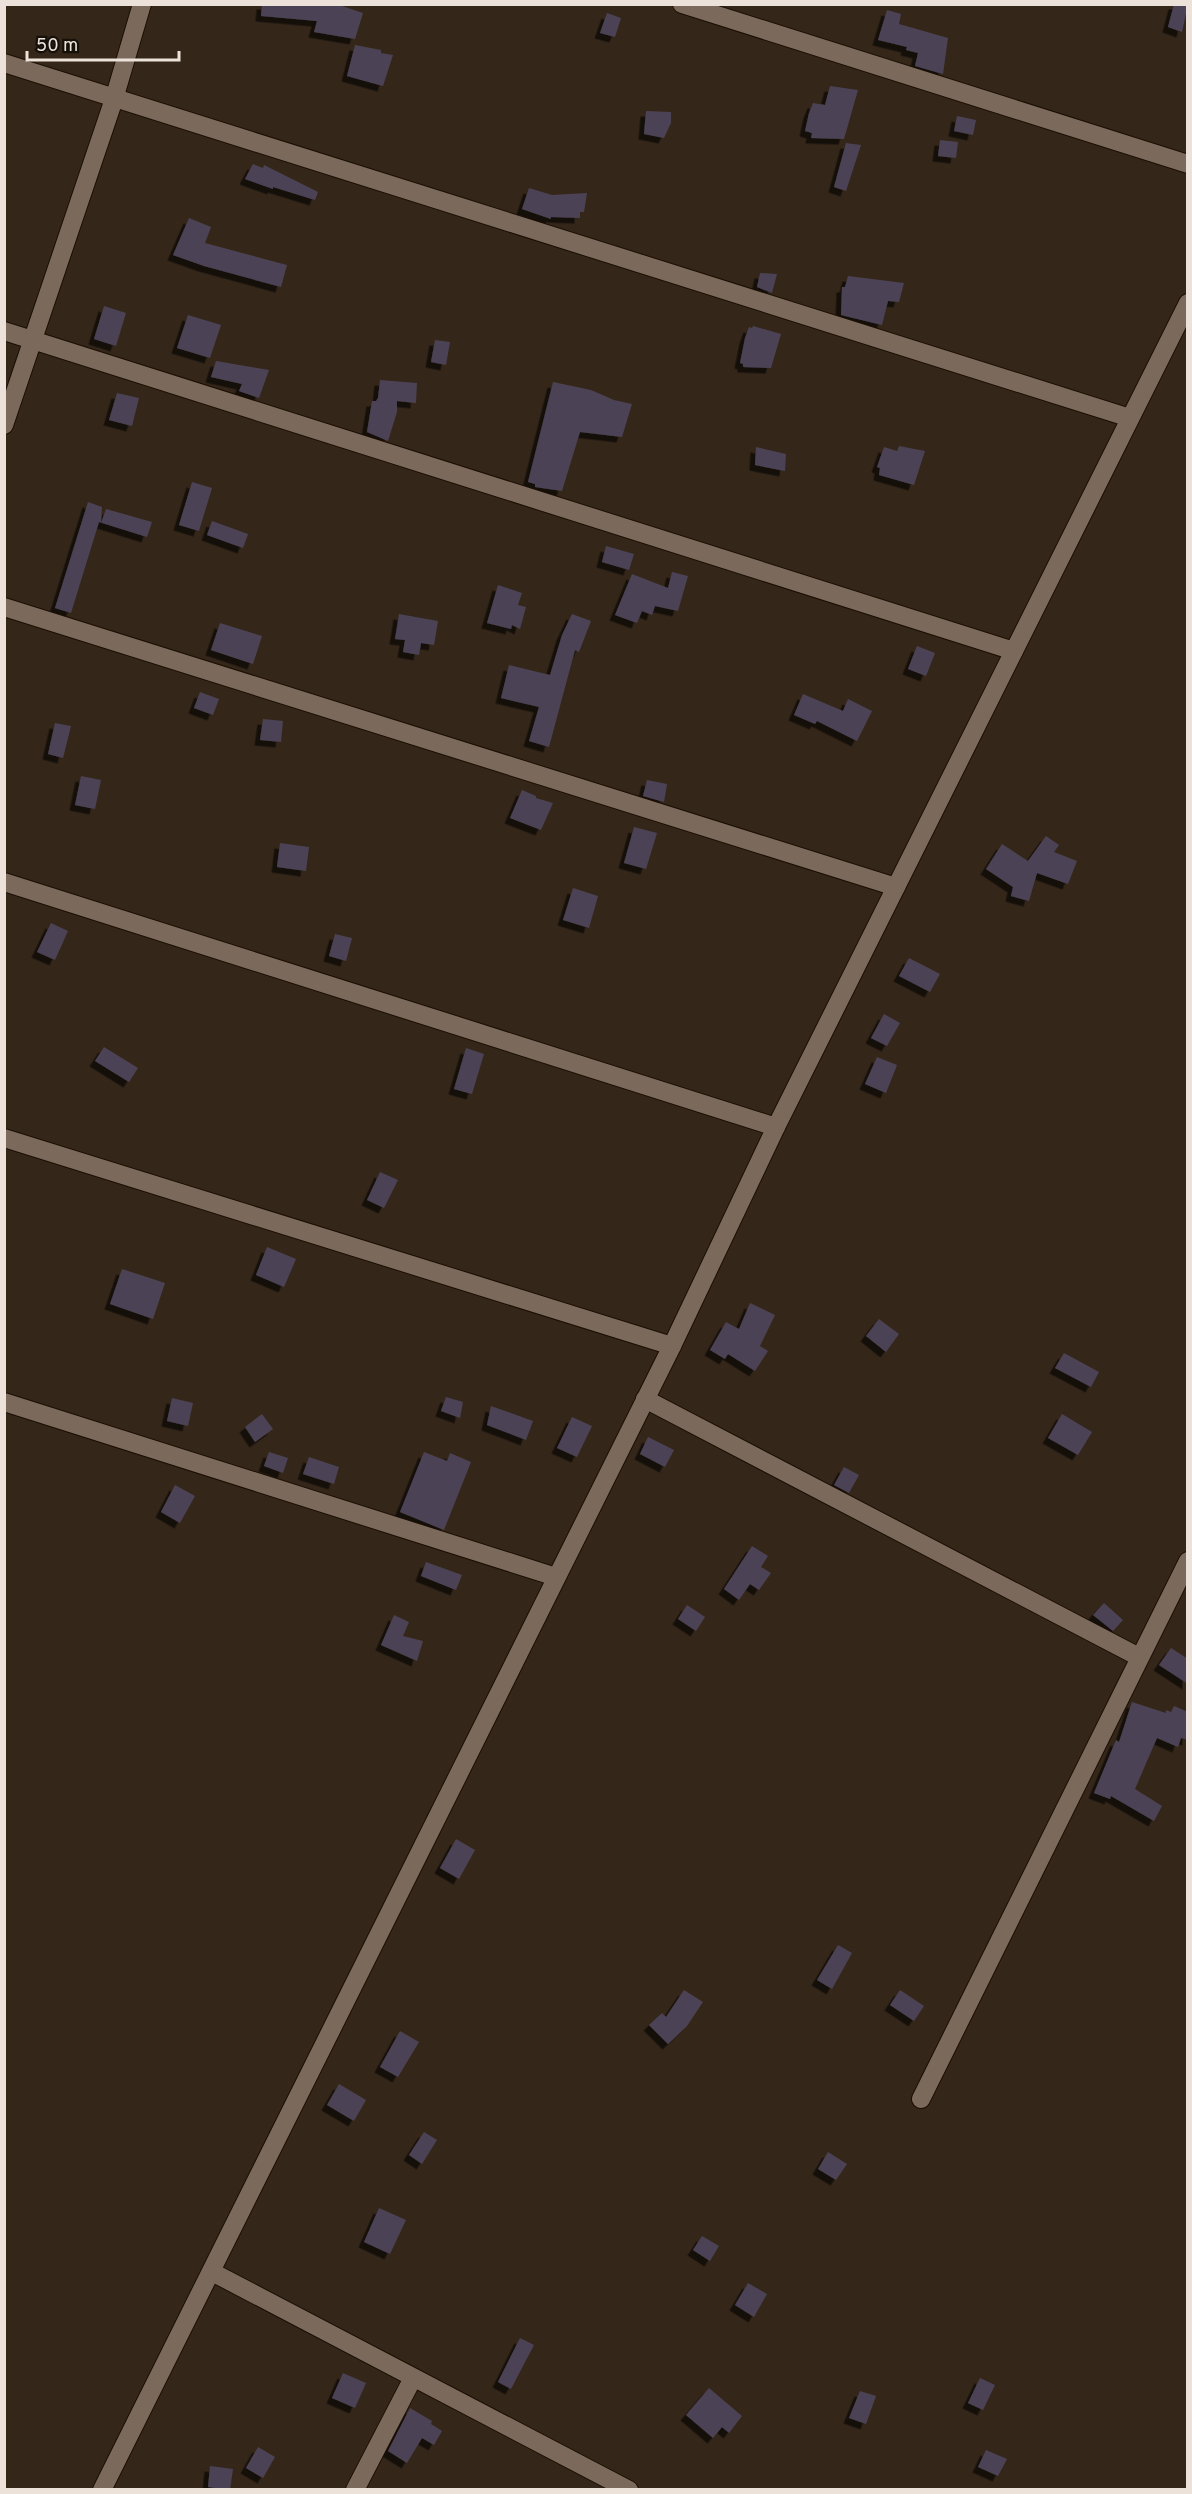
<svg xmlns="http://www.w3.org/2000/svg" width="1192" height="2494" viewBox="0 0 1192 2494" font-family="Overpass,sans-serif">
	<defs>
		<filter id="shadow"><feDropShadow dx="-5.5" dy="5.5" stdDeviation="0" flood-color="#0009"/></filter>
	</defs>
	<rect width="100%" height="100%" fill="#342619"/>
	<g fill="#4c4354" filter="url(#shadow)">
		<polygon points="262,4 336,4 363,13 355,39 314,32 317,21 261,16"/>
		<polygon points="1174,4 1188,4 1182,32 1168,27"/>
		<polygon points="887,10 901,14 899,24 948,38 943,74 915,66 918,53 906,50 907,47 878,40"/>
		<polygon points="607,13 621,18 615,37 600,33"/>
		<polygon points="355,45 381,50 381,53 393,55 383,86 347,76"/>
		<polygon points="830,86 858,90 844,139 811,138 812,133 805,131 809,113 813,103 825,105"/>
		<polygon points="646,111 671,112 671,123 664,138 644,134"/>
		<polygon points="957,116 976,120 973,135 954,131"/>
		<polygon points="940,140 958,142 956,158 938,156"/>
		<polygon points="846,143 861,145 846,191 834,187"/>
		<polygon points="253,164 263,168 264,165 318,192 315,200 273,187 273,189 245,179"/>
		<polygon points="529,188 552,195 587,193 584,212 580,212 580,218 551,217 551,219 522,209"/>
		<polygon points="189,218 211,227 205,243 287,265 281,287 204,266 173,255"/>
		<polygon points="760,273 777,274 772,293 757,287"/>
		<polygon points="848,276 904,283 899,302 888,301 882,325 841,315 842,287 845,287"/>
		<polygon points="104,306 126,313 116,346 94,339"/>
		<polygon points="188,315 221,325 210,358 177,348"/>
		<polygon points="753,326 781,334 771,368 743,367 743,364 740,363 745,338 749,327 752,328"/>
		<polygon points="435,340 450,342 446,365 431,362"/>
		<polygon points="216,361 269,370 259,398 239,391 242,384 211,377"/>
		<polygon points="380,380 417,383 416,403 397,401 397,412 388,441 367,432 372,401 376,401 378,398"/>
		<polygon points="553,382 591,390 614,400 632,404 622,437 580,432 562,491 535,487 535,484 528,482"/>
		<polygon points="117,393 139,398 132,426 109,420"/>
		<polygon points="899,446 925,451 914,485 879,475 880,468 877,467 884,447 897,451"/>
		<polygon points="756,447 786,454 785,471 755,465"/>
		<polygon points="192,482 212,488 199,531 179,525"/>
		<polygon points="88,502 102,507 101,523 106,509 152,522 147,537 99,522 71,613 55,608"/>
		<polygon points="212,521 248,534 243,548 207,535"/>
		<polygon points="606,546 634,554 629,570 602,562"/>
		<polygon points="672,572 688,576 678,611 655,606 652,615 642,611 637,623 615,615 632,574 668,588"/>
		<polygon points="498,585 522,593 518,605 526,607 520,629 512,625 511,629 487,623"/>
		<polygon points="399,614 438,621 434,645 421,643 419,655 403,652 405,640 395,639"/>
		<polygon points="572,614 591,621 579,652 575,650 549,747 529,741 539,707 501,698 509,665 550,675 562,635"/>
		<polygon points="220,623 262,636 253,664 211,650"/>
		<polygon points="917,646 935,653 926,676 908,669"/>
		<polygon points="200,692 219,699 213,715 194,708"/>
		<polygon points="803,694 843,711 848,699 872,711 857,741 817,721 815,724 794,715"/>
		<polygon points="263,719 283,721 281,742 260,740"/>
		<polygon points="55,723 71,726 63,758 48,754"/>
		<polygon points="81,776 101,780 95,809 75,805"/>
		<polygon points="647,780 667,784 664,802 643,796"/>
		<polygon points="522,790 536,796 536,798 553,803 541,830 510,818"/>
		<polygon points="634,827 657,833 646,869 624,863"/>
		<polygon points="1046,836 1059,845 1054,852 1077,861 1068,884 1037,873 1029,901 1011,896 1013,887 986,869 1002,844 1028,861"/>
		<polygon points="280,843 309,847 306,871 277,867"/>
		<polygon points="573,888 598,896 589,928 563,920"/>
		<polygon points="51,923 68,931 55,960 37,952"/>
		<polygon points="335,934 352,938 346,961 329,956"/>
		<polygon points="909,958 940,974 930,992 899,976"/>
		<polygon points="884,1014 900,1023 887,1046 871,1038"/>
		<polygon points="104,1047 138,1068 129,1082 95,1061"/>
		<polygon points="466,1048 484,1054 472,1094 454,1089"/>
		<polygon points="877,1057 897,1065 886,1093 865,1084"/>
		<polygon points="380,1172 398,1180 384,1208 367,1200"/>
		<polygon points="267,1247 296,1259 284,1287 256,1275"/>
		<polygon points="122,1269 165,1283 153,1319 110,1304"/>
		<polygon points="750,1303 775,1315 760,1346 768,1351 755,1371 728,1354 725,1359 710,1350 726,1322 739,1329"/>
		<polygon points="879,1319 899,1334 886,1352 866,1336"/>
		<polygon points="1064,1353 1099,1372 1091,1387 1055,1368"/>
		<polygon points="446,1397 463,1402 460,1418 441,1411"/>
		<polygon points="172,1398 193,1403 188,1426 167,1421"/>
		<polygon points="491,1406 533,1421 526,1440 487,1425"/>
		<polygon points="262,1414 273,1429 255,1442 245,1427"/>
		<polygon points="1062,1414 1092,1432 1078,1455 1048,1438"/>
		<polygon points="572,1417 592,1426 577,1457 557,1448"/>
		<polygon points="648,1437 674,1450 665,1467 640,1454"/>
		<polygon points="269,1452 288,1458 283,1473 264,1466"/>
		<polygon points="424,1452 447,1461 450,1453 471,1462 444,1530 400,1512"/>
		<polygon points="309,1457 339,1467 334,1484 303,1474"/>
		<polygon points="844,1467 859,1475 849,1493 834,1485"/>
		<polygon points="175,1485 195,1496 180,1523 161,1512"/>
		<polygon points="752,1546 768,1556 761,1567 771,1573 759,1590 750,1584 739,1600 724,1589"/>
		<polygon points="426,1562 462,1575 456,1590 421,1576"/>
		<polygon points="1104,1603 1123,1620 1113,1631 1093,1615"/>
		<polygon points="687,1605 705,1617 696,1631 678,1619"/>
		<polygon points="394,1615 409,1622 403,1636 423,1641 417,1661 381,1645"/>
		<polygon points="1171,1648 1188,1659 1188,1684 1159,1665"/>
		<polygon points="1132,1702 1166,1713 1166,1710 1171,1712 1174,1706 1188,1712 1188,1740 1181,1738 1178,1747 1157,1738 1135,1789 1162,1806 1154,1821 1111,1796 1110,1799 1094,1793 1116,1740 1119,1742"/>
		<polygon points="456,1839 475,1850 459,1879 440,1868"/>
		<polygon points="838,1945 852,1953 832,1989 817,1980"/>
		<polygon points="684,1990 703,2002 687,2026 668,2044 649,2025 662,2013 666,2017"/>
		<polygon points="900,1990 924,2006 914,2021 890,2005"/>
		<polygon points="400,2031 419,2042 398,2077 380,2067"/>
		<polygon points="339,2084 366,2100 354,2121 327,2105"/>
		<polygon points="424,2132 437,2140 422,2164 409,2155"/>
		<polygon points="828,2152 847,2164 836,2180 818,2169"/>
		<polygon points="379,2208 406,2220 390,2254 364,2242"/>
		<polygon points="702,2236 719,2246 710,2261 693,2250"/>
		<polygon points="748,2283 767,2294 754,2317 735,2305"/>
		<polygon points="520,2338 534,2345 511,2389 498,2382"/>
		<polygon points="343,2373 366,2383 355,2408 332,2398"/>
		<polygon points="980,2378 995,2385 983,2410 968,2403"/>
		<polygon points="709,2388 742,2416 729,2433 722,2427 713,2438 686,2415"/>
		<polygon points="860,2391 876,2396 866,2424 849,2418"/>
		<polygon points="410,2408 432,2421 431,2424 442,2431 434,2445 422,2438 407,2463 388,2451"/>
		<polygon points="258,2447 275,2457 263,2478 246,2468"/>
		<polygon points="986,2450 1007,2459 998,2476 978,2467"/>
		<polygon points="210,2466 233,2469 230,2490 208,2487"/>
	</g>
	<g fill="none" stroke-linecap="round" stroke-linejoin="round">
		<defs>
			<g id="minor">
				<polyline points="682,4 1188,164"/>
				<polyline points="4,63 1130,418"/>
				<polyline points="4,331 1014,651"/>
				<polyline points="4,425 114,99 142,4"/>
				<polyline points="4,607 896,887"/>
				<polyline points="4,882 776,1127"/>
				<polyline points="4,1138 672,1346"/>
				<polyline points="645,1399 1139,1657"/>
				<polyline points="4,1402 556,1577"/>
				<polyline points="921,2099 1188,1561"/>
				<polyline points="212,2272 629,2490"/>
				<polyline points="102,2490 672,1346 776,1127 1188,303"/>
				<polyline points="355,2490 413,2378"/>
			</g>
		</defs>
		<use href="#minor" stroke="#1b0e04" stroke-width="20"/>
		<use href="#minor" stroke="#7b6a5c" stroke-width="18"/>
	</g>
	<rect width="1192" height="2494" fill="none" stroke="#ece2da" stroke-width="12"/>
	<path d="M27 51v9h152v-9" fill="none" stroke="#ece2da" stroke-width="3"/>
	<text x="36" y="51" font-size="18" fill="#ece2da" stroke="#16100b" stroke-width="4.5" paint-order="stroke">50 m</text>
</svg>
